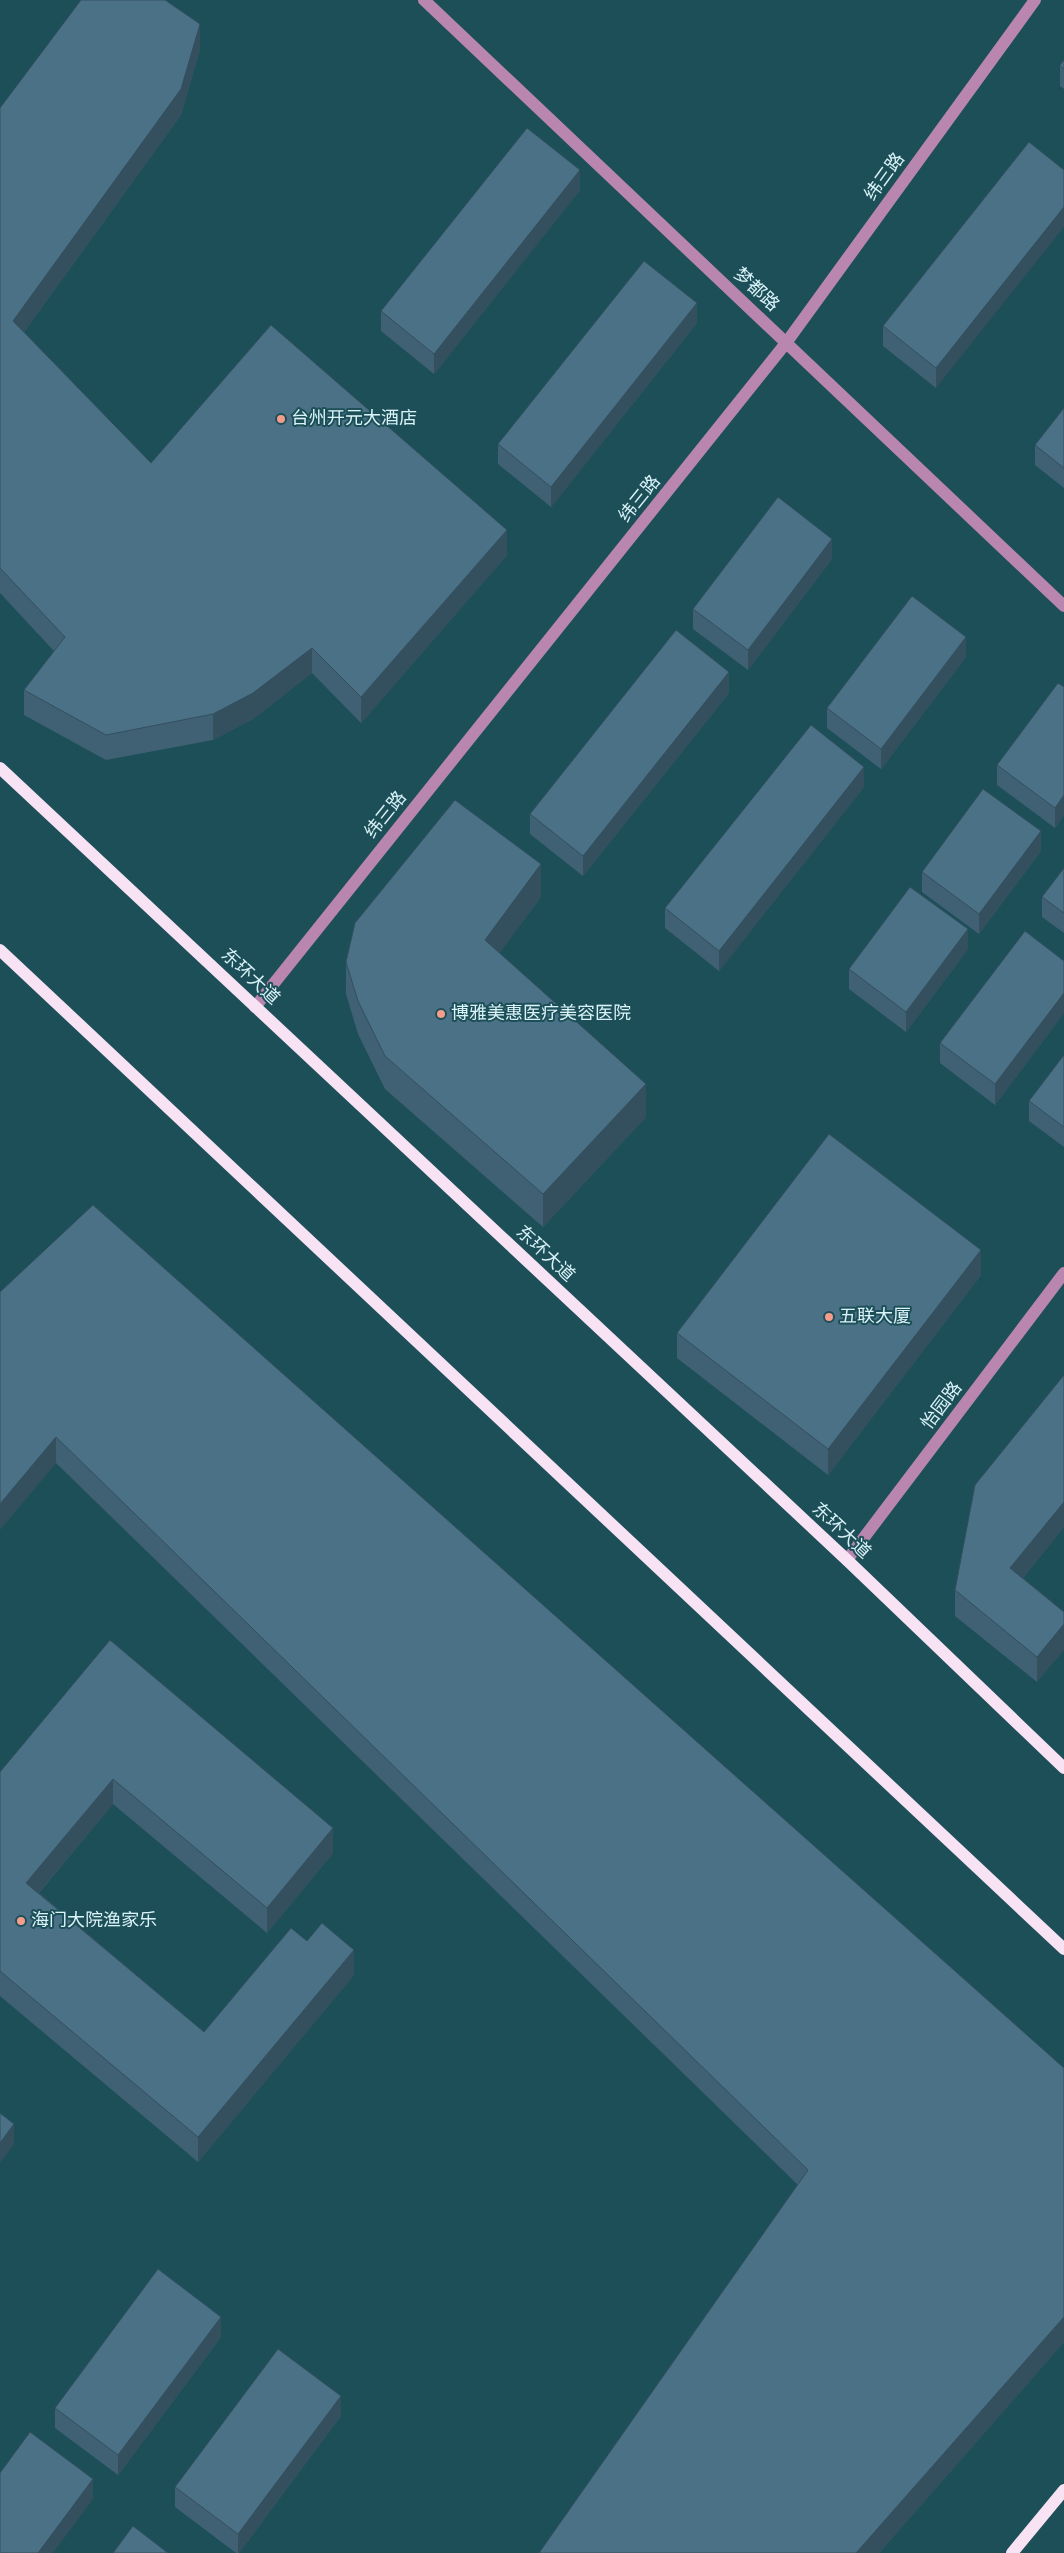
<svg xmlns="http://www.w3.org/2000/svg" width="1064" height="2553" viewBox="0 0 1064 2553" font-family="'Alegreya Sans','Noto Sans SC',sans-serif">
	<rect width="100%" height="100%" fill="#1d4f58"/>
	<g fill="none" stroke-linecap="round" stroke-linejoin="round">
		<g stroke="#b986b0" stroke-width="12">
			<polyline points="424,0 1064,606"/>
			<polyline points="255,1007 786,343 1035,0"/>
			<polyline points="847,1560 1064,1273"/>
		</g>
		<g stroke="#f8e3f4" stroke-width="12">
			<polyline points="0,768 847,1560 1064,1768"/>
			<polyline points="0,950 1064,1949"/>
			<polyline points="1012,2553 1064,2490"/>
		</g>
	</g>
	<g fill="#406173">
		<polygon points="200,49 181,115 24,332 151,463 507,555 361,723 312,673 253,719 213,740 106,760 24,715 24,690 54,651 0,593 0,108"/>
		<polygon points="1064,60 1064,89 1060,86 1060,65"/>
		<polygon points="1029,142 936,388 883,346 883,326"/>
		<polygon points="580,190 434,374 381,331 381,311"/>
		<polygon points="697,323 551,507 498,464 498,444"/>
		<polygon points="1064,408 1064,488 1035,465 1035,445"/>
		<polygon points="832,559 748,670 693,629 693,609"/>
		<polygon points="966,657 881,769 827,728 827,708"/>
		<polygon points="1064,687 1064,815 1055,828 997,785 997,765"/>
		<polygon points="729,693 583,876 530,834 530,814"/>
		<polygon points="864,787 719,971 665,928 665,908"/>
		<polygon points="1041,851 979,934 922,892 922,872"/>
		<polygon points="1064,868 1064,933 1042,917 1042,897"/>
		<polygon points="541,897 499,953 646,1117 543,1227 385,1089 358,1034 346,994 346,962"/>
		<polygon points="968,949 906,1032 849,989 849,969"/>
		<polygon points="1064,961 1064,1013 995,1105 940,1063 940,1043"/>
		<polygon points="1064,1055 1064,1147 1029,1121 1029,1101"/>
		<polygon points="981,1275 828,1475 677,1358 677,1333"/>
		<polygon points="0,1292 1064,2068 1064,2342 879,2553 539,2553 798,2185 56,1463"/>
		<polygon points="1064,1375 1064,1527 1023,1578 1064,1612 1037,1682 955,1616 955,1590"/>
		<polygon points="110,1640 333,1853 267,1933 113,1804 39,1893 204,2032 307,1941 354,1975 198,2162 0,1996 0,1772"/>
		<polygon points="221,2337 118,2475 55,2428 55,2408"/>
		<polygon points="341,2416 239,2553 236,2553 175,2507 175,2487"/>
	</g>
	<g fill="#344f5e">
		<polygon points="200,24 200,49 181,115 13,347 13,321"/>
		<polygon points="580,170 580,190 434,374 434,354"/>
		<polygon points="1064,207 1064,227 936,388 936,368"/>
		<polygon points="697,303 697,323 551,507 551,487"/>
		<polygon points="507,530 507,555 361,723 361,697"/>
		<polygon points="832,539 832,559 748,670 748,650"/>
		<polygon points="966,637 966,657 881,769 881,749"/>
		<polygon points="312,648 312,673 253,719 213,740 213,714"/>
		<polygon points="729,672 729,693 583,876 583,856"/>
		<polygon points="864,767 864,787 719,971 719,951"/>
		<polygon points="1064,795 1064,815 1055,828 1055,808"/>
		<polygon points="1041,831 1041,851 979,934 979,914"/>
		<polygon points="541,864 541,897 485,973 485,940"/>
		<polygon points="968,929 968,949 906,1032 906,1012"/>
		<polygon points="1064,993 1064,1013 995,1105 995,1084"/>
		<polygon points="646,1084 646,1117 543,1227 543,1194"/>
		<polygon points="981,1250 981,1275 828,1475 828,1449"/>
		<polygon points="56,1437 56,1463 0,1530 0,1504"/>
		<polygon points="1064,1502 1064,1527 1010,1594 1010,1568"/>
		<polygon points="1064,1624 1064,1650 1037,1682 1037,1657"/>
		<polygon points="113,1779 113,1804 26,1908 26,1883"/>
		<polygon points="333,1828 333,1853 267,1933 267,1908"/>
		<polygon points="354,1950 354,1975 198,2162 198,2137"/>
		<polygon points="14,2124 14,2144 0,2163 0,2143"/>
		<polygon points="221,2317 221,2337 118,2475 118,2455"/>
		<polygon points="1064,2317 1064,2342 879,2553 856,2553"/>
		<polygon points="341,2396 341,2416 239,2553 238,2553 238,2534"/>
		<polygon points="93,2479 93,2499 53,2553 38,2553"/>
	</g>
	<g fill="#4a7186" stroke="#344f5e">
		<polygon points="81,0 165,0 200,24 181,89 13,321 151,463 271,325 507,530 361,697 312,648 253,693 213,714 106,735 24,690 65,637 0,568 0,108"/>
		<polygon points="1064,60 1064,69 1060,65"/>
		<polygon points="527,128 580,170 434,354 381,311"/>
		<polygon points="1029,142 1064,170 1064,207 936,368 883,326"/>
		<polygon points="644,261 697,303 551,487 498,444"/>
		<polygon points="1064,408 1064,468 1035,445"/>
		<polygon points="778,497 832,539 748,650 693,609"/>
		<polygon points="912,596 966,637 881,749 827,708"/>
		<polygon points="676,630 729,672 583,856 530,814"/>
		<polygon points="1058,683 1064,687 1064,795 1055,808 997,765"/>
		<polygon points="811,725 864,767 719,951 665,908"/>
		<polygon points="983,789 1041,831 979,914 922,872"/>
		<polygon points="455,800 541,864 485,940 646,1084 543,1194 385,1056 358,1001 346,962 355,923"/>
		<polygon points="1064,868 1064,913 1042,897"/>
		<polygon points="910,887 968,929 906,1012 849,969"/>
		<polygon points="1025,931 1064,961 1064,993 995,1084 940,1043"/>
		<polygon points="1064,1055 1064,1127 1029,1101"/>
		<polygon points="829,1134 981,1250 828,1449 677,1333"/>
		<polygon points="93,1205 1064,2068 1064,2317 856,2553 539,2553 808,2170 56,1437 0,1504 0,1292"/>
		<polygon points="1064,1375 1064,1502 1010,1568 1064,1612 1064,1624 1037,1657 955,1590 975,1485"/>
		<polygon points="110,1640 333,1828 267,1908 113,1779 26,1883 204,2032 291,1928 307,1941 322,1923 354,1950 198,2137 0,1971 0,1772"/>
		<polygon points="0,2113 14,2124 0,2143"/>
		<polygon points="158,2269 221,2317 118,2455 55,2408"/>
		<polygon points="278,2349 341,2396 238,2534 175,2487"/>
		<polygon points="30,2432 93,2479 38,2553 0,2553 0,2473"/>
		<polygon points="133,2526 168,2553 113,2553"/>
	</g>
	<g fill="#f49d8b" stroke="#1d4f58" stroke-width="2">
		<circle cx="281" cy="419" r="5"/>
		<circle cx="441" cy="1014" r="5"/>
		<circle cx="829" cy="1317" r="5"/>
		<circle cx="21" cy="1921" r="5"/>
	</g>
	<g text-anchor="middle" dominant-baseline="central" stroke-width="4" stroke-linejoin="round" paint-order="stroke">
		<g font-size="18" fill="#daf3f9" stroke="#1d4f58">
			<text transform="translate(885 177) rotate(-54)">纬三路</text>
			<text transform="translate(756 290) rotate(43)">梦都路</text>
			<text transform="translate(640 499) rotate(-51)">纬三路</text>
			<text transform="translate(386 815) rotate(-51)">纬三路</text>
			<text transform="translate(250 977) rotate(43)">东环大道</text>
			<text transform="translate(545 1254) rotate(43)">东环大道</text>
			<text transform="translate(942 1406) rotate(-53)">怡园路</text>
			<text transform="translate(841 1531) rotate(43)">东环大道</text>
		</g>
		<g font-size="18" fill="#daf3f9" stroke="#1d4f58" text-anchor="start">
			<text x="291" y="419">台州开元大酒店</text>
			<text x="451" y="1014">博雅美惠医疗美容医院</text>
			<text x="839" y="1317">五联大厦</text>
			<text x="31" y="1921">海门大院渔家乐</text>
		</g>
	</g>
</svg>
